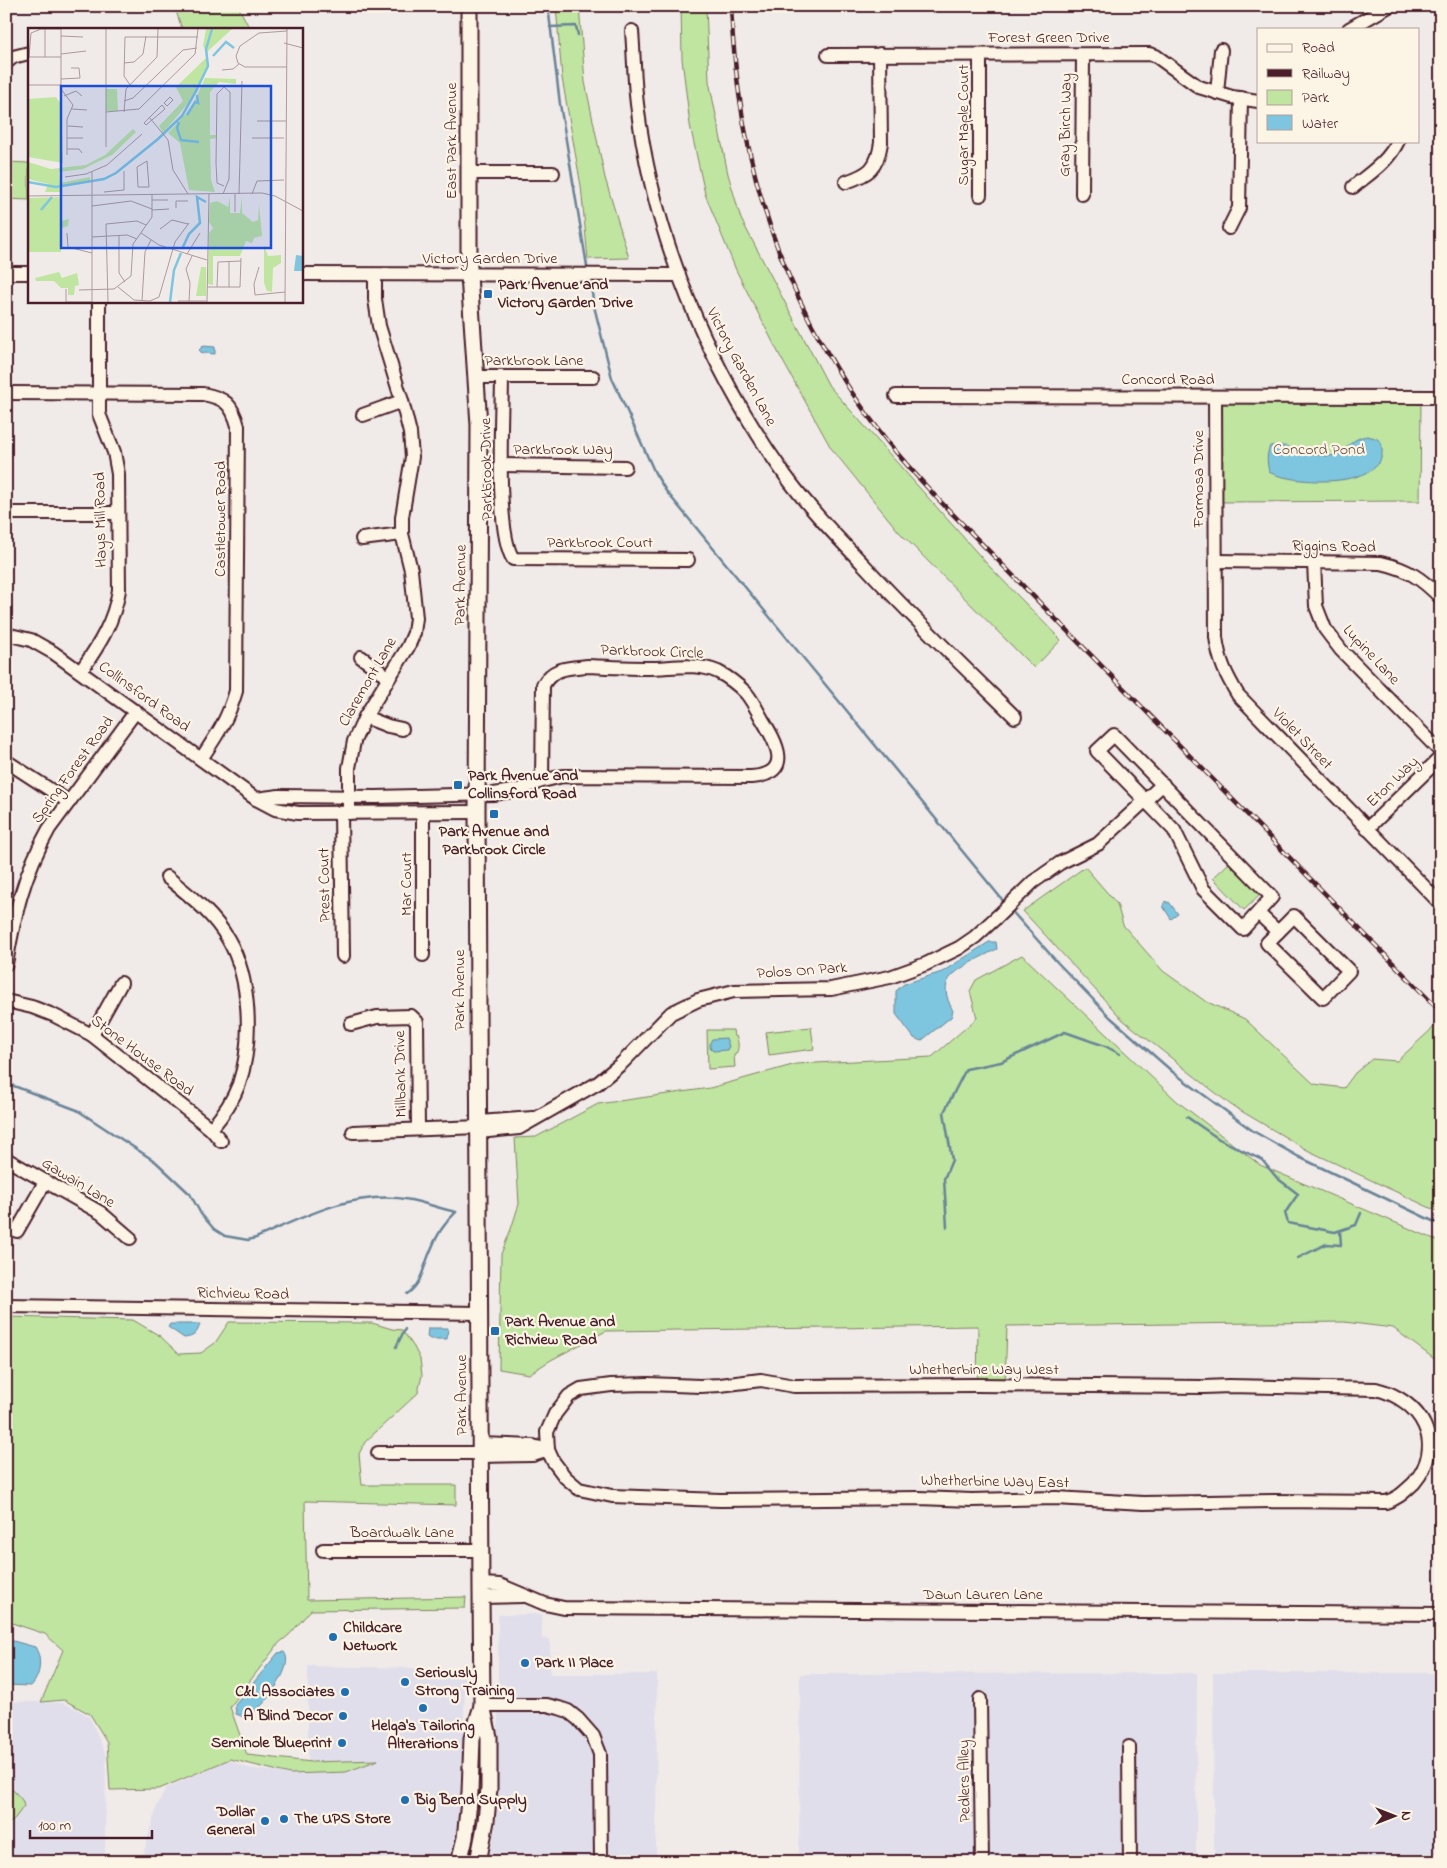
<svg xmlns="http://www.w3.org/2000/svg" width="1447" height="1868" viewBox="0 0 1447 1868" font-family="'Indie Flower',sans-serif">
	<rect width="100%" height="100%" fill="#f0ebe8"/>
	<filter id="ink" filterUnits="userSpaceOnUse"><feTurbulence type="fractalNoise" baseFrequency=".02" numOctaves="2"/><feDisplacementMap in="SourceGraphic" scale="10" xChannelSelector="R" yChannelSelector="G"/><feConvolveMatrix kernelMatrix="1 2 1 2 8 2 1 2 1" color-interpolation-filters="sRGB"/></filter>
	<g filter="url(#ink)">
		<g fill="#e1deeb">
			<polygon points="542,1614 542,1639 550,1639 550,1674 657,1674 656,1862 607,1862 608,1765 603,1743 595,1729 582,1715 502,1700 498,1697 498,1615"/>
			<polygon points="308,1666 466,1669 460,1797 455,1840 449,1862 146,1862 144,1851 157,1806 166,1788 228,1760 249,1768 268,1771 286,1773 308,1770"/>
			<polygon points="1197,1673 1196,1862 799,1862 800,1674"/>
			<polygon points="1213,1673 1441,1673 1441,1862 1214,1862"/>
			<polygon points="6,1701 63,1703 79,1710 90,1717 106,1755 105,1862 6,1862"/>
			<polygon points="502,1711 532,1711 565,1716 586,1736 592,1750 594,1770 594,1862 488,1862 496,1822 498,1712"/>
		</g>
		<g fill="#bfe5a0" stroke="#848266">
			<polygon points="142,6 238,6 250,29 182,29 175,8"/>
			<polygon points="556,6 579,6 585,82 605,178 629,258 588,259 581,186 562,78"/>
			<polygon points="681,6 706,6 709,81 728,174 741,219 829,386 988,565 1061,640 1034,668 899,532 831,448 780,356 736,270 705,194 690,125 682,59"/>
			<polygon points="752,6 930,6 753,11"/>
			<polygon points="6,162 29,163 29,200 6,199"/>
			<polygon points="1218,399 1421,399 1420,501 1218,502"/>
			<polygon points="1229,863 1260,895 1244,910 1213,878"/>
			<polygon points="1085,867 1117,904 1123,925 1163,971 1205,1001 1245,1019 1314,1084 1344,1088 1355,1073 1372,1059 1397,1061 1435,1026 1441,1032 1441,1213 1307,1150 1231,1105 1123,1020 1023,911"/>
			<polygon points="1022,955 1178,1102 1260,1165 1441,1242 1441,1364 1393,1328 1344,1322 1007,1326 1005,1385 977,1385 978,1326 606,1331 551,1360 529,1374 499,1369 501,1254 511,1229 519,1204 515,1138 536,1137 598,1104 710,1088 796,1064 932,1057 977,1018 970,991 976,980"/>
			<polygon points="811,1027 814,1049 769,1055 766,1032"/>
			<path d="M707,1030H733L734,1036H736C739,1043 739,1048 736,1054L734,1055L735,1067L708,1069Z"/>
			<polygon points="6,1317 133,1320 160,1336 179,1354 201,1353 215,1343 229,1322 372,1323 392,1329 402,1330 414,1347 420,1359 422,1375 418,1393 365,1442 359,1454 362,1485 456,1485 456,1505 305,1501 307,1600 466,1597 465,1608 311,1610 289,1635 279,1643 230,1707 247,1755 312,1762 378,1760 346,1772 290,1774 230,1759 159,1789 110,1790 107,1742 90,1714 64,1700 41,1702 63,1650 45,1634 6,1621"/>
			<polygon points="13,1790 22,1800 24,1806 12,1822 6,1823 6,1793"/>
		</g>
		<g fill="#7ec5df" stroke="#698397">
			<polygon points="203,346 215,347 215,354 205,353 203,354 199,350"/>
			<path d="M1367,436C1376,438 1382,439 1382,449C1386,489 1293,485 1269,472C1267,462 1266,456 1270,446C1291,443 1309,456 1329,456C1345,456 1348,438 1367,436Z"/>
			<polygon points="1166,901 1167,903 1169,902 1178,914 1171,919 1163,906"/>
			<path d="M989,942H996L997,949C984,956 955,968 948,981C943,991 949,1003 953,1011L951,1017L921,1041L914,1038L896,1014V991L904,984L942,972Z"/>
			<polygon points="726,1038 729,1046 727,1050 713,1051 710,1048 710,1043 712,1039"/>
			<path d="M170,1324H200C197,1333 195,1337 184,1338L168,1327Z"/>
			<polygon points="428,1328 448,1328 447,1339 430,1339 427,1337"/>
			<path d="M6,1639L35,1647C43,1659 40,1677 31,1686L6,1685Z"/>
			<path d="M284,1652C295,1665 268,1700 258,1709C254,1713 248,1715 244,1717L236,1714L235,1705L278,1653Z"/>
		</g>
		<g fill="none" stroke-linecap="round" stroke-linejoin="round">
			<g stroke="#698397" stroke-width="2.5">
				<polyline points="548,6 560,104 588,272"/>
				<polyline points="550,27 576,26 578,35"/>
				<polyline points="590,280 594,306 612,378 655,473 666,491 1005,903"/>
				<polyline points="1010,909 1057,962 1110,1017 1174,1073 1253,1131 1299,1157 1441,1225"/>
				<path d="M6,1083L77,1110L156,1162L190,1194L201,1214L214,1229L225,1236L248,1240L256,1238C304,1216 357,1189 411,1200C426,1203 441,1209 456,1212"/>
				<polyline points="1187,1117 1219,1139 1262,1160 1277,1178 1298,1194 1285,1213 1288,1223 1335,1232 1356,1225 1361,1213"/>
				<polyline points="947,1227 944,1179 952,1160 944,1112 966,1069 1001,1062 1065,1032 1105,1046 1120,1054"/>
				<polyline points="1298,1258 1326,1244 1341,1245 1340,1231"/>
				<path d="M407,1294C422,1284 423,1268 430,1252C436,1236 443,1224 456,1212"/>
				<polyline points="396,1347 405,1329"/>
			</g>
			<defs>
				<g id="minor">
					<polyline points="1349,29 1389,6"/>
					<path d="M632,31C634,55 634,80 637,104C653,236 708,368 785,475C808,507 836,536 863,564C912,617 964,667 1015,717"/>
					<polyline points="828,55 1149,54 1156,56 1199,87 1232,97 1258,101"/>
					<polyline points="980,55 980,195"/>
					<polyline points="6,63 13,57 29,53"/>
					<polyline points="1217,93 1221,50"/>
					<polyline points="469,173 553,173"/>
					<path d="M846,182C869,174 877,169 881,143L880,54"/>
					<path d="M1353,187C1370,173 1388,162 1398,141"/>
					<polyline points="1082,194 1083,55"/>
					<polyline points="1229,228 1239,208 1241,98"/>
					<polyline points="6,273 29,273"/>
					<polyline points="301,274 679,275"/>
					<polyline points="476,377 593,377"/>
					<path d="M502,377C502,415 495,531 513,559L688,560"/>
					<path d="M6,393L203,394C225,398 232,404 238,426L236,691C228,719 217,735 201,759"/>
					<polyline points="896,396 1441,397"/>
					<path d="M1215,397L1216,637C1219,661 1226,675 1238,695L1441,904"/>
					<polyline points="363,415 402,401"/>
					<polyline points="502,465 625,467"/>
					<polyline points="6,513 118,513"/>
					<polyline points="362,539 402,534"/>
					<path d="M1216,561L1381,563C1408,569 1421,578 1441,598"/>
					<polyline points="1314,562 1316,606 1325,629 1341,650 1441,752"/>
					<polyline points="6,634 31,640 54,653 256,799 275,809 298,813 477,812"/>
					<polyline points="361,657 388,677"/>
					<path d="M588,666C608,667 629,668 649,668C672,668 696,662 718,672C728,677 738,685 746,693C752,700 757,710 762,719C776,742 795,774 751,777L563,776L542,781L543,685C553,667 569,668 588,666Z"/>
					<path d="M81,671C99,645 114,622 119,590L118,474L114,452L99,414V301"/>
					<polyline points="365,717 388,726 402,729"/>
					<polygon points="1114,735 1272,897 1243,929 1203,889 1174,830 1097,751"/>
					<polyline points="6,761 69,802"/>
					<polyline points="256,799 279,796 376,797 494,794 518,790 542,781"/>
					<polyline points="341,813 343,956"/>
					<polyline points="349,813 349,768 354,741 365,717 408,647 414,633 416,618 411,570 402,534 402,517 412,457 410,433 402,401 379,326 375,299 375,275"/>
					<polyline points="1367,829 1441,757"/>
					<path d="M167,877C190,896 213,913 228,939C251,978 253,1042 239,1084C233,1100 223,1115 211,1129"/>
					<polyline points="1258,913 1278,932"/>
					<polygon points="1294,916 1349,971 1323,998 1267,943"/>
					<polyline points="423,955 423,813"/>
					<path d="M6,964C15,913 23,875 49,829L136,711"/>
					<polyline points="6,1001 32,1007 53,1015 92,1035 211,1129 221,1141"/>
					<polyline points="351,1024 377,1017 411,1016 417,1022 418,1128"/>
					<polyline points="92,1035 121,983"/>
					<polyline points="479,1122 533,1118"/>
					<polyline points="353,1132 479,1127"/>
					<polyline points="479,1132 519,1128 598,1083 622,1063 671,1013 698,1000 734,991 831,989 890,977 926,964 959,948 975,937 999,915 1033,882 1060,863 1098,844 1163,784"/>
					<polyline points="6,1159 101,1213 130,1238"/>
					<polyline points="17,1231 45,1182"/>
					<polyline points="6,1306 479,1313"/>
					<path d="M761,1380L794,1386L977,1385L1204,1387L1229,1386L1376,1389C1421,1400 1447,1443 1414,1483C1405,1491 1398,1499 1386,1502L1273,1501L1143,1503L1056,1498L972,1500L919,1498L720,1500L612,1496L579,1489L565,1477L553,1461L548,1450L547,1432L555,1414L569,1396L581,1389L611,1385L648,1384L700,1386L720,1385Z"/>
					<polyline points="480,1444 533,1446 548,1450"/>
					<polyline points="378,1453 480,1453"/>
					<polyline points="480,1456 533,1455 548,1450"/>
					<polyline points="323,1550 481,1550"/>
					<polyline points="481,1584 500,1585 545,1604 564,1608 1441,1614"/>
					<polyline points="481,1597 523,1596"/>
					<polyline points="980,1699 982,1862"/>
					<polyline points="482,1705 547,1705 559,1708 568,1711 578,1719 593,1736 600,1754 601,1862"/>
					<polyline points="1129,1747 1130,1862"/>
				</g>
				<g id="major">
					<polyline points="469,6 469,275 479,425 477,812 481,1592 482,1705 489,1737 489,1788 486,1821 478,1862"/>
					<polyline points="459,1862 465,1838 470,1792 472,1738 482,1706"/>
				</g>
			</defs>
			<use href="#minor" stroke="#4a1f2b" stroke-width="16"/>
			<use href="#major" stroke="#4a1f2b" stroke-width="19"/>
			<use href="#minor" stroke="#fcf5e5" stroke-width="12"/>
			<use href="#major" stroke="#fcf5e5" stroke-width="15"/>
			<defs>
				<path id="rail" d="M731,6C738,168 784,308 884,437C900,458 918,477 936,497L1441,1012"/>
			</defs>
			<use href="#rail" stroke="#4a1f2b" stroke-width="4.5"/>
			<use href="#rail" stroke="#fcf5e5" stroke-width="2.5" stroke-dasharray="8" stroke-linecap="butt"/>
		</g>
	</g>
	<g fill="#1f6fb2" stroke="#fcf5e5" stroke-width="2">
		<rect x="483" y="289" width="10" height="10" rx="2.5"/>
		<rect x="453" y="780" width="10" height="10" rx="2.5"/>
		<rect x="489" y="809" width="10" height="10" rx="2.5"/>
		<rect x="490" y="1326" width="10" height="10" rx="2.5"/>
		<circle cx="333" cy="1637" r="5"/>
		<circle cx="525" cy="1663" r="5"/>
		<circle cx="405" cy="1682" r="5"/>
		<circle cx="345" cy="1692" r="5"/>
		<circle cx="423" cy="1708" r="5"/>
		<circle cx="343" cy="1716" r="5"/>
		<circle cx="342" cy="1743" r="5"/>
		<circle cx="405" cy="1800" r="5"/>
		<circle cx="284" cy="1819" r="5"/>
		<circle cx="265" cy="1821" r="5"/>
	</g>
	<g text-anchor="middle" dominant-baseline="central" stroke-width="4.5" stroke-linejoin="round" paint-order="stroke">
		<g font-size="16" fill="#4a1f2b" stroke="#fcf5e5">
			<text x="1049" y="38">Forest Green Drive</text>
			<text transform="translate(964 125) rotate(-90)">Sugar Maple Court</text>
			<text transform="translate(1066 125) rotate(-89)">Gray Birch Way</text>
			<text transform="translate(452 141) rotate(-90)">East Park Avenue</text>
			<text x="490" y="259">Victory Garden Drive</text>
			<text x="534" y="361">Parkbrook Lane</text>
			<text transform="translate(741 367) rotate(62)">Victory Garden Lane</text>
			<text x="1168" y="380">Concord Road</text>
			<text x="563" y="450">Parkbrook Way</text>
			<text transform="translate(487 469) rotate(-91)">Parkbrook Drive</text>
			<text transform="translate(1199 479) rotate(-90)">Formosa Drive</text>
			<text transform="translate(221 519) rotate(-90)">Castletower Road</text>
			<text transform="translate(101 520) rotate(-91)">Hays Mill Road</text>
			<text x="600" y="543">Parkbrook Court</text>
			<text transform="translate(1334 547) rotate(1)">Riggins Road</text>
			<text transform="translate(461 585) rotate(-89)">Park Avenue</text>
			<text transform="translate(652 652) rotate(2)">Parkbrook Circle</text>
			<text transform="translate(1371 655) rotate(47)">Lupine Lane</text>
			<text transform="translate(368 682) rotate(-60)">Claremont Lane</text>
			<text transform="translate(144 697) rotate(36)">Collinsford Road</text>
			<text transform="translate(1302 739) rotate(46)">Violet Street</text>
			<text transform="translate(73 770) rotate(-54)">Spring Forest Road</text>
			<text transform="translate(1393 782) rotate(-44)">Eton Way</text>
			<text transform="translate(407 884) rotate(-90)">Mar Court</text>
			<text transform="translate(325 885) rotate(-91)">Prest Court</text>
			<text transform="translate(802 971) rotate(-4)">Polos On Park</text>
			<text transform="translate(460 990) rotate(-90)">Park Avenue</text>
			<text transform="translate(142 1056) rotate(37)">Stone House Road</text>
			<text transform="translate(401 1074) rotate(-91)">Millbank Drive</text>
			<text transform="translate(78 1183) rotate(31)">Gawain Lane</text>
			<text transform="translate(243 1294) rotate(1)">Richview Road</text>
			<text x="984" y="1370">Whetherbine Way West</text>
			<text transform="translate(462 1395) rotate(-90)">Park Avenue</text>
			<text transform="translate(995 1482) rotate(1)">Whetherbine Way East</text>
			<text x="402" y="1533">Boardwalk Lane</text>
			<text x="983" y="1595">Dawn Lauren Lane</text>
			<text transform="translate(965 1781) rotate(-91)">Pedlers Alley</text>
		</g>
		<g font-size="16" font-weight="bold" fill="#4a1f2b" stroke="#fcf5e5" text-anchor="start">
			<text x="498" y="285">Park Avenue and<tspan x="498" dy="18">Victory Garden Drive</tspan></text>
			<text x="468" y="776">Park Avenue and<tspan x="468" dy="18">Collinsford Road</tspan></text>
			<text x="494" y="832" text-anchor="middle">Park Avenue and<tspan x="494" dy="18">Parkbrook Circle</tspan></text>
			<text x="505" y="1322">Park Avenue and<tspan x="505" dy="18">Richview Road</tspan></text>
			<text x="343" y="1628">Childcare<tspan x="343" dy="18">Network</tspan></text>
			<text x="535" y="1663">Park II Place</text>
			<text x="415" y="1673">Seriously<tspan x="415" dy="18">Strong Training</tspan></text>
			<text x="335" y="1692" text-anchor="end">C&amp;L Associates</text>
			<text x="333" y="1716" text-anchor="end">A Blind Decor</text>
			<text x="423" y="1726" text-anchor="middle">Helga's Tailoring<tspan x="423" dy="18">Alterations</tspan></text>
			<text x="332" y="1743" text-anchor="end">Seminole Blueprint</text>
			<text x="415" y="1800">Big Bend Supply</text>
			<text x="255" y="1812" text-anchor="end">Dollar<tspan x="255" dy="18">General</tspan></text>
			<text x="294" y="1819">The UPS Store</text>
		</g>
		<g font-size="16" fill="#675048" stroke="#fcf5e5">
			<text x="1319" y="450">Concord Pond</text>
		</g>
	</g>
	<g transform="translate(28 28)">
		<rect width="275" height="275" fill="#f0ebe8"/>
		<path d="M178,1H204L179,24L175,18ZM179,29V39L162,73L135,105L131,98L155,73L148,59ZM177,50L208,51V56L191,54L182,64V107H189V110L182,111L183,152L187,164L161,162L152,115L140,105L164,79ZM78,61H89L90,83H78ZM28,69L33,76L35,135L0,129V71ZM105,101L108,104L84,127L55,141L31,144L32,155L62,149V154L33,158L32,164H17L20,156L0,151V134L23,141L58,137L77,127ZM214,168V185L225,194L230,192L231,177L234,208L226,210L224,215L218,213L212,228H185V257L180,256L181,205L185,200L181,194L182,175L189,173L200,179L202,169V185H212ZM33,169V193L41,191L40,198L34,200L33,224H0V170ZM236,217L240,228L253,227V235L245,240L244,264L239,263L236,255ZM173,239H178V268H168ZM31,244L34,250L49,245L51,257L47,258L46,267H40V260H33L26,253H8L7,250Z" fill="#bfe5a0"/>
		<path d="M268,227L275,228V243H266Z" fill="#7ec5df"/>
		<path fill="none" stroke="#7ec5df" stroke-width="2.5" d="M185,28L198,14L206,20M159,87L167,74L170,75L169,67M151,94L149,100L153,112L171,114M0,154L28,159L76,151L88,145L130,111L154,88L168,63L180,38L178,21L184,1M13,182L24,169M154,221L161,206L172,195L169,169L178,174M142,274L146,242L153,225"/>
		<path fill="none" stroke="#ae999c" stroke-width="1" d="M259,3L231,5L212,18L208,28L210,35L217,39H259M33,8L55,9M256,15L275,20M33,26L58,23M0,29H33M1,29L3,5L13,1H33V61L45,77L39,91V127M17,29V1M96,35L106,34L115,26L118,8M194,42L205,41L211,36M33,51L52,50L51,40H43M0,57H33M102,57L96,48L97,9H170M36,68L48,63L54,68M142,69L145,72L139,78L136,75ZM96,73L105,70L155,22L169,20M134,77L137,81L118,97L116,95ZM44,81L59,82M78,84L111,81L167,26L170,1M96,84L98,61L129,29L130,1M121,89L140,112L145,142L160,166M229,93H258M40,98L55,99M39,110H55M224,110H256M78,119V1M39,121H51L54,125M119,133L121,159H110L109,139ZM37,149L58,146L79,137L114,106M76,164L96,162V143M195,166L201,151L202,92V64L196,59L189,66L188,135L189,155L196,158M211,166L214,53M224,166L229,153L256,152M0,168L234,165L247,168L275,183M124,172H140M64,178L103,173L124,181M148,180V173H160M124,182L141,181M207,184V166M132,201L144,192L160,196M39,205L40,219L64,225M113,205L131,217L179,232M91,207V245L97,254M64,209L99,207L109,211M159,226L172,205M231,239L226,256L227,267L257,264M90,259L106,272L122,273L131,269L147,214L161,195M179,259H212L213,230M189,259L190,234L213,233M201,259V233M38,261V274H64M51,262L86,261L103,248L105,216L124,189V166M114,273L117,224L123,212M150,273H179M161,273L162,255L158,241L164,228M64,274V144M80,274L78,196L109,193L118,197M179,274L181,166M257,274L259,1"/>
		<path fill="#1d4ed8" fill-opacity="0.15" stroke="#1d4ed8" stroke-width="2.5" d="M33,58H243V220H33Z"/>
		<rect width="275" height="275" fill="none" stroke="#4a1f2b" stroke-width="2.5"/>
	</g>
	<rect width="1447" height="1868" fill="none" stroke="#fcf5e5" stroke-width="25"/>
	<rect x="12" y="12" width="1422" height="1843" fill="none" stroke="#4a1f2b" stroke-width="2" filter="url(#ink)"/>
	<rect x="1257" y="28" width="162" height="115" fill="#fcf5e5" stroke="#b59f9b"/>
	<rect x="1267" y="44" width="25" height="8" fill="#fcf5e5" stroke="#b59f9b"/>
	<text x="1302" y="52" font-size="15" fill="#4a1f2b">Road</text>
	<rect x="1267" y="69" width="25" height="8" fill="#4a1f2b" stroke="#b59f9b"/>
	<text x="1302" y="78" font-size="15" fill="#4a1f2b">Railway</text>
	<rect x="1267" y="90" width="25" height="15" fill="#bfe5a0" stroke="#b59f9b"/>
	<text x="1302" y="102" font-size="15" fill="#4a1f2b">Park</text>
	<rect x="1267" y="115" width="25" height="15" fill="#7ec5df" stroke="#b59f9b"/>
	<text x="1302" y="128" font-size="15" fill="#4a1f2b">Water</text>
	<g transform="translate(1394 1816) rotate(90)" stroke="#fcf5e5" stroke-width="4" paint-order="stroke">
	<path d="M0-4L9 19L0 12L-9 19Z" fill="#4a1f2b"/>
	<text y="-8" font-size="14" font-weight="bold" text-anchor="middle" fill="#4a1f2b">N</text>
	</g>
	<path d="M30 1830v8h122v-8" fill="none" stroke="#4a1f2b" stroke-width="2.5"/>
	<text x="38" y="1830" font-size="15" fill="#4a1f2b" stroke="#fcf5e5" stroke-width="4" paint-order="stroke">100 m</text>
</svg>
